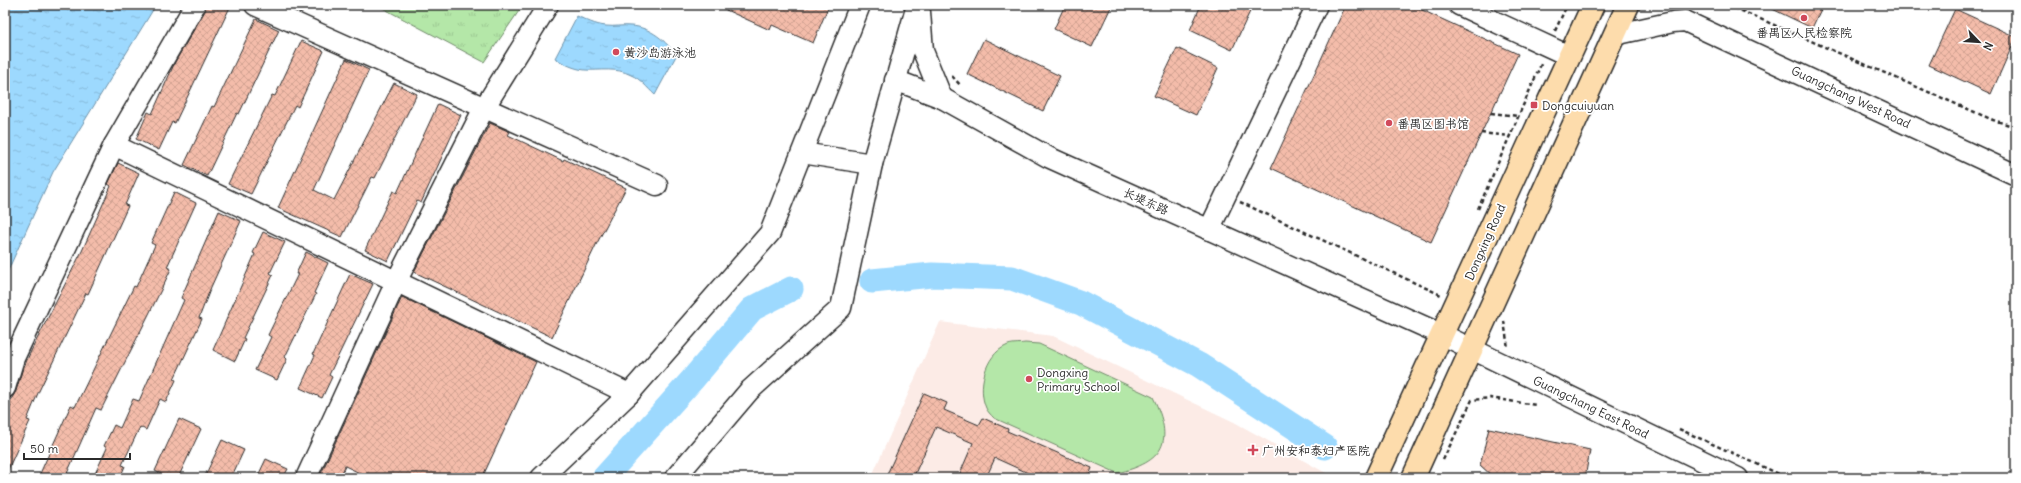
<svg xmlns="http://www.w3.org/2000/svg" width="2021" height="483" viewBox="0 0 2021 483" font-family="Delius,'LXGW WenKai TC',sans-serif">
	<defs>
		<pattern id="grass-tufts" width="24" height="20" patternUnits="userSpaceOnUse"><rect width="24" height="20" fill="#b4e7a8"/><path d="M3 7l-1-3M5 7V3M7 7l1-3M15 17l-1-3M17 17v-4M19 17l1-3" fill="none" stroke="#9bc691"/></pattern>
		<pattern id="water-ripples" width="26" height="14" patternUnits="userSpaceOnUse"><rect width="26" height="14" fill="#9dd9fe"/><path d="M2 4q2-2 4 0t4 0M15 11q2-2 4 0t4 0" fill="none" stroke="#87bada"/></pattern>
		<pattern id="building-cross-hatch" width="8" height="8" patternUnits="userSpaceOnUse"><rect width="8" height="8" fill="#f4bcaa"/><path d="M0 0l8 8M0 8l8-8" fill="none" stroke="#d1a292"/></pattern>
	</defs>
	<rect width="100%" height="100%" fill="#fff"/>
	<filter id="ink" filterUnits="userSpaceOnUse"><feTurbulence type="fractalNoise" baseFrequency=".025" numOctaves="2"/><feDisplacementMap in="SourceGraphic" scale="8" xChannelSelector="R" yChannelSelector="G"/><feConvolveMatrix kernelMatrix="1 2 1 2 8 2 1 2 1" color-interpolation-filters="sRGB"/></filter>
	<g filter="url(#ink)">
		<polygon fill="#fcebe6" points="940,322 1053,336 1234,422 1335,478 871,478"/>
		<polygon fill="url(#grass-tufts)" stroke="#70896a" points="377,5 523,5 484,62"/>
		<path fill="#b4e7a8" stroke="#70896a" d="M1025,343L1039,344L1153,397C1175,442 1164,462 1117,473L994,418C991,415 987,411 986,408C977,388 985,355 1006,346C1011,343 1019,344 1025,343Z"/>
		<g fill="url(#water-ripples)" stroke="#6f93aa">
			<polygon points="5,5 156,5 53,172 5,277"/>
			<path d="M577,16C586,20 595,25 606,26C614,27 623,25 631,26C650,27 667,41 676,56L655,95C647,88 641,79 631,75C616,67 601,71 585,70C574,69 564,64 555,58Z"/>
		</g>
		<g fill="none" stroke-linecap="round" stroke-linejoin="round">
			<g stroke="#9dd9fe" stroke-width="25">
				<polyline points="872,281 932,275 1012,278 1081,303 1199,365 1325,447"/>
				<polyline points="604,478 692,380 752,309 791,289"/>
			</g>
		</g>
		<g fill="url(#building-cross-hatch)" stroke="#2b2b2b">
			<polygon points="206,5 231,5 175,123 172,122 159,150 136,139 148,112 152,114 175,62 205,11"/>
			<polygon points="715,5 829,5 813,43 772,25 770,30"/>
			<polygon points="1065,5 1112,5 1092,47 1054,29"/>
			<polygon points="1201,5 1253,5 1232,50 1190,30"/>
			<polygon points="1346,5 1411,5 1518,54 1431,242 1271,168"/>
			<polygon points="1764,5 1823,5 1812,28"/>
			<polygon points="1955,9 2016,37 1991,94 1929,65"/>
			<polygon points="256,19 279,30 239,114 237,113 207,176 184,165 212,106 214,107"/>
			<polygon points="984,39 1060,76 1043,111 967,74"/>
			<polygon points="301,41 324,51 298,107 295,105 251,194 228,184 272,95 275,96"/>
			<polygon points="1177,48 1218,68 1196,115 1154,96"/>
			<polygon points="346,59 369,70 314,190 334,200 394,83 417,94 375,178 372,177 342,237 278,208"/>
			<polygon points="438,104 461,115 421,203 417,201 388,261 365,250 393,191 397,193"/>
			<polygon points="490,123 510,132 508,135 563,161 564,159 626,188 596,245 552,337 414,272"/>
			<polygon points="118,163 139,173 125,205 128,206 88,294 86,293 38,393 27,420 30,421 5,476 5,418 11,406 8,405 16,391 22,371 31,351 82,251 111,186 108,184"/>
			<polygon points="174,192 196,203 167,267 171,269 161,290 101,410 96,408 65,478 38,478 71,405 75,407 134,286 136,287 155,245 151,243"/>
			<polygon points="219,211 241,221 211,287 199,318 202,319 174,379 176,380 166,402 160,399 146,430 140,427 122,465 125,466 120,478 93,478 107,448 104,446 114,425 120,428 133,399 139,401 184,300 181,298"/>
			<polygon points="263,232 285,242 270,273 273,275 243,338 245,339 235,361 213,350 255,254 253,253"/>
			<polygon points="306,252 328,263 314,293 316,294 285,357 287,359 277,380 255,370 271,337 268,335 298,274 296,274"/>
			<polygon points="350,274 373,284 329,375 332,377 322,398 300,388 315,355 313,354"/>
			<polygon points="402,297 536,362 482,478 370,478 345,466 340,478 319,478"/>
			<polygon points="924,393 947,403 944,410 979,425 983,418 1008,429 1007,431 1092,468 1088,478 1039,478 995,458 986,478 958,478 973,443 936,427 913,478 901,478 888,472"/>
			<polygon points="179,419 201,429 178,478 169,478 155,471"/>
			<polygon points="1489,428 1590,450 1585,478 1493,477 1480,465"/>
			<polygon points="222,440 244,450 231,478 204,478"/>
			<polygon points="266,459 288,469 283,478 257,478"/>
		</g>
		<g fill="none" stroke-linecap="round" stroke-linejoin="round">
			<defs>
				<g id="minor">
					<polyline points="255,5 657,185"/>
					<polyline points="1459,5 1569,56"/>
					<polyline points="920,12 923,51 942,98"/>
					<polyline points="1614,35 1673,22 1685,21 2016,175"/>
					<polyline points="895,80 942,98 1048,157 1443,335 1738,478"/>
					<polyline points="114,145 629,394"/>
					<polyline points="802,153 872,164"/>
					<polyline points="1209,230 1317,5"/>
					<polyline points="5,388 14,358 114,145 195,5"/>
					<polyline points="306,478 396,282 484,108 548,5"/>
					<polyline points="541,478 629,394 770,233 860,5"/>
					<polyline points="675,478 749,391 841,308 872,164 917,5"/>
				</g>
				<g id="major">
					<polyline points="1376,478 1593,5"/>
					<polyline points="1413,478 1628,5"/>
				</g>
			</defs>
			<use href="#minor" stroke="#2b2b2b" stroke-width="23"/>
			<use href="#major" stroke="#2b2b2b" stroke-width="25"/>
			<g stroke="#2b2b2b" stroke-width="2.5" stroke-dasharray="4 3" stroke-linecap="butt">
				<polyline points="1728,5 1993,120 2016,127"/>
				<polyline points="1555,31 1567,5"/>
				<polyline points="952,76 961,86"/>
				<polyline points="1491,113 1519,116"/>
				<polyline points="1481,133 1510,136"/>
				<polyline points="1240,202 1441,295"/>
				<polyline points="1478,209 1542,62"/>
				<polyline points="1504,321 1508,348"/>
				<polyline points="1679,429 1788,478"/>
				<polyline points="1443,460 1472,400 1490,398 1536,405"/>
			</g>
			<use href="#minor" stroke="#fff" stroke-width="20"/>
			<use href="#major" stroke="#fddcac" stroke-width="22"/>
		</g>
	</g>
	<g fill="#d1495b" stroke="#fff" stroke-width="1.5">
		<circle cx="1804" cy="18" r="4"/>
		<circle cx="616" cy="52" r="4"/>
		<rect x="1530" y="101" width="8" height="8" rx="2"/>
		<circle cx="1389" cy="123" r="4"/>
		<circle cx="1029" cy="379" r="4"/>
		<path d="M1251 444h4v4h4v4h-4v4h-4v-4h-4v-4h4z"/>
	</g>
	<g text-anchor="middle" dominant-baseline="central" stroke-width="3.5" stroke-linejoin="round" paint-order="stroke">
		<g font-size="12" fill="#2b2b2b" stroke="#fff" text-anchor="start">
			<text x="1804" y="32" text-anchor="middle">番禺区人民检察院</text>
			<text x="624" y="52">黄沙岛游泳池</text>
			<text x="1542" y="105">Dongcuiyuan</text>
			<text x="1397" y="123">番禺区图书馆</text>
			<text x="1037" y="372">Dongxing<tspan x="1037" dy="14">Primary School</tspan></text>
			<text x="1262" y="450">广州安和泰妇产医院</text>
		</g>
		<g font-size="12" fill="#2b2b2b" stroke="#fff">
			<text transform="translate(1851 97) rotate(25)">Guangchang West Road</text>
			<text transform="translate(1146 201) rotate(24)">长堤东路</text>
			<text transform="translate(1485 242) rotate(-66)">Dongxing Road</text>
			<text transform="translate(1591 407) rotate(26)">Guangchang East Road</text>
		</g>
	</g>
	<rect width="2021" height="483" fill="none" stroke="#fff" stroke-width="20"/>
	<rect x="10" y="10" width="2001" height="463" fill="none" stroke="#2b2b2b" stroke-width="1.5" filter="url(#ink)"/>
	<g transform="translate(1979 42) rotate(115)" stroke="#ffffff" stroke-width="3" paint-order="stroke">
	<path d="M0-3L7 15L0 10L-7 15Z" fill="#2b2b2b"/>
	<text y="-6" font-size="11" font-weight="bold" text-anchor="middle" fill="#2b2b2b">N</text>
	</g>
	<path d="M24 453v6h106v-6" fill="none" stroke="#2b2b2b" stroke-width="2"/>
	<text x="30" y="453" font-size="12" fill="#2b2b2b" stroke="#ffffff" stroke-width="3" paint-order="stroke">50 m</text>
</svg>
